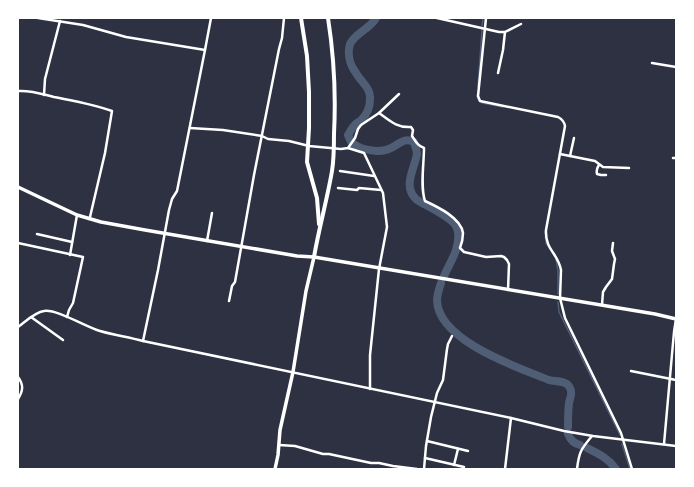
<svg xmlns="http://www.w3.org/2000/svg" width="694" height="487" viewBox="0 0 694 487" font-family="'Archivo Narrow',sans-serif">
	<rect width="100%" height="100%" fill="#2d3142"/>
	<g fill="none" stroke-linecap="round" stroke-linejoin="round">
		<g stroke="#4f5d75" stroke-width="1.5">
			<polyline points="482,26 483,18"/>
			<polyline points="478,86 482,30"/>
			<polyline points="477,96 478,99 482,103 503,107"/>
			<polyline points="545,232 546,243 550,249"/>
			<polyline points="556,259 558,271 558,294"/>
			<polyline points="558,302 559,312 620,435"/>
			<polyline points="622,444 630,469"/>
		</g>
		<g stroke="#4f5d75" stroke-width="8">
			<path d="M376,18C370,29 355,33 350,44C347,54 350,65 356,73C361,82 371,88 370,99C370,106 367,114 362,119C361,121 359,121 357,123C353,126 351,130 348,135C351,143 353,145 361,148C371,151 382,153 391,148C400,144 403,137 414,142C415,146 417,150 417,154C414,170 402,187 417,200C427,206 451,217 456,226C460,233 458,243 456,250C453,259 448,267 444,276"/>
			<path d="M441,283C439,289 437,295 437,301C439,341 517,367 549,380C556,382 567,380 570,388C573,393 570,398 569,403C568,411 568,419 568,427"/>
			<path d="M568,434C571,441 574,443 580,445"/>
			<path d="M587,448C599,454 608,458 616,469"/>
		</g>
		<g stroke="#fff" stroke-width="2.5">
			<polyline points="38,18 83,25 126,37 205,50"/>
			<polyline points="437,18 499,32 505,32 521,24"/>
			<path d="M486,18L478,96L480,101L558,117C562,119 564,121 565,126L546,230C545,250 558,253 561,270L560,298L565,318L621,433L632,469"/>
			<polyline points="652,63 676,67"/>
			<polyline points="498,73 503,50 505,32"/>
			<path d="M18,91C31,90 42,94 54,97C74,101 93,104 112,111L105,153L90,217L89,219"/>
			<polyline points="44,95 45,79 60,21"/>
			<path d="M379,113C390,121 397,128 411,127L413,130L412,136C416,142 418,146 424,148C424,164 420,187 425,201C438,207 461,218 463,233C463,238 462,243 460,248L464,252L486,257L501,256L504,257L507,260L509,264L508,290"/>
			<polyline points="190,128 223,130 262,136 268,139 289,141 309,146 341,149 348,148 355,138 358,129 361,125 379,113 399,94"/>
			<polyline points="348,148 364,153 383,193 387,227 379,269 370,355 370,389"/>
			<polyline points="560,154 595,161 603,167 629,168"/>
			<polyline points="570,156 574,138"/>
			<polyline points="673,158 676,158"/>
			<path d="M599,165C597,168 596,170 597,174L601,175H606"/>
			<polyline points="340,171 374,176"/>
			<polyline points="338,188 357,190 359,188 381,190"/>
			<polyline points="37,234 72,242"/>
			<polyline points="207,241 212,213"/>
			<polyline points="18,243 83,257 73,303 69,310 67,317"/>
			<polyline points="70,255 77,215"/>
			<polyline points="229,301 232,286 235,282 254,175 279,49 282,38 284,18"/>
			<polyline points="602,305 603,292 606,287 612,279 614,264 615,259 612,251 613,243"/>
			<polyline points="31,317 63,340"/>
			<path d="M18,327C25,322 35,312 44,311C57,309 86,327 100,331C114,335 128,337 143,341L511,418L564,431L593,436L676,446"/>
			<polyline points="143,341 158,270 169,210 172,199 177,191 205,50 211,18"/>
			<polyline points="631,371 676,380"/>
			<path d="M18,377C24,385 23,391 18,399"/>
			<polyline points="427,441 468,451"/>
			<polyline points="664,444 674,332 676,319"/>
			<polyline points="279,445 295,446 323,454 329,454 371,463 379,463 393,466 417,469"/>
			<polyline points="425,458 464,467"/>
			<polyline points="454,465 458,449"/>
			<polyline points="424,469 426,446 431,417 437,393 443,380 447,349 448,344 452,336"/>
			<polyline points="505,469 511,418"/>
			<path d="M577,469C579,452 581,449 592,436"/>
		</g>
		<g stroke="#fff" stroke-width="3.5">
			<polyline points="18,187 77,215 101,222 145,230 297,256 314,257 655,314 676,319"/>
			<polyline points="275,469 278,455 280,430 293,372 306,291 314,257"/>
		</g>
		<g stroke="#fff" stroke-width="4">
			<polyline points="301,18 307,56 309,92 309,128 307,162 317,198 319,224"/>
			<path d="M314,257C319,228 327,200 332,171C334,159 334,146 334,134C336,95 334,56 328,18"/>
		</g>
	</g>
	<rect width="694" height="487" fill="none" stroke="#ffffff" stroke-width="38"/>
</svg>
